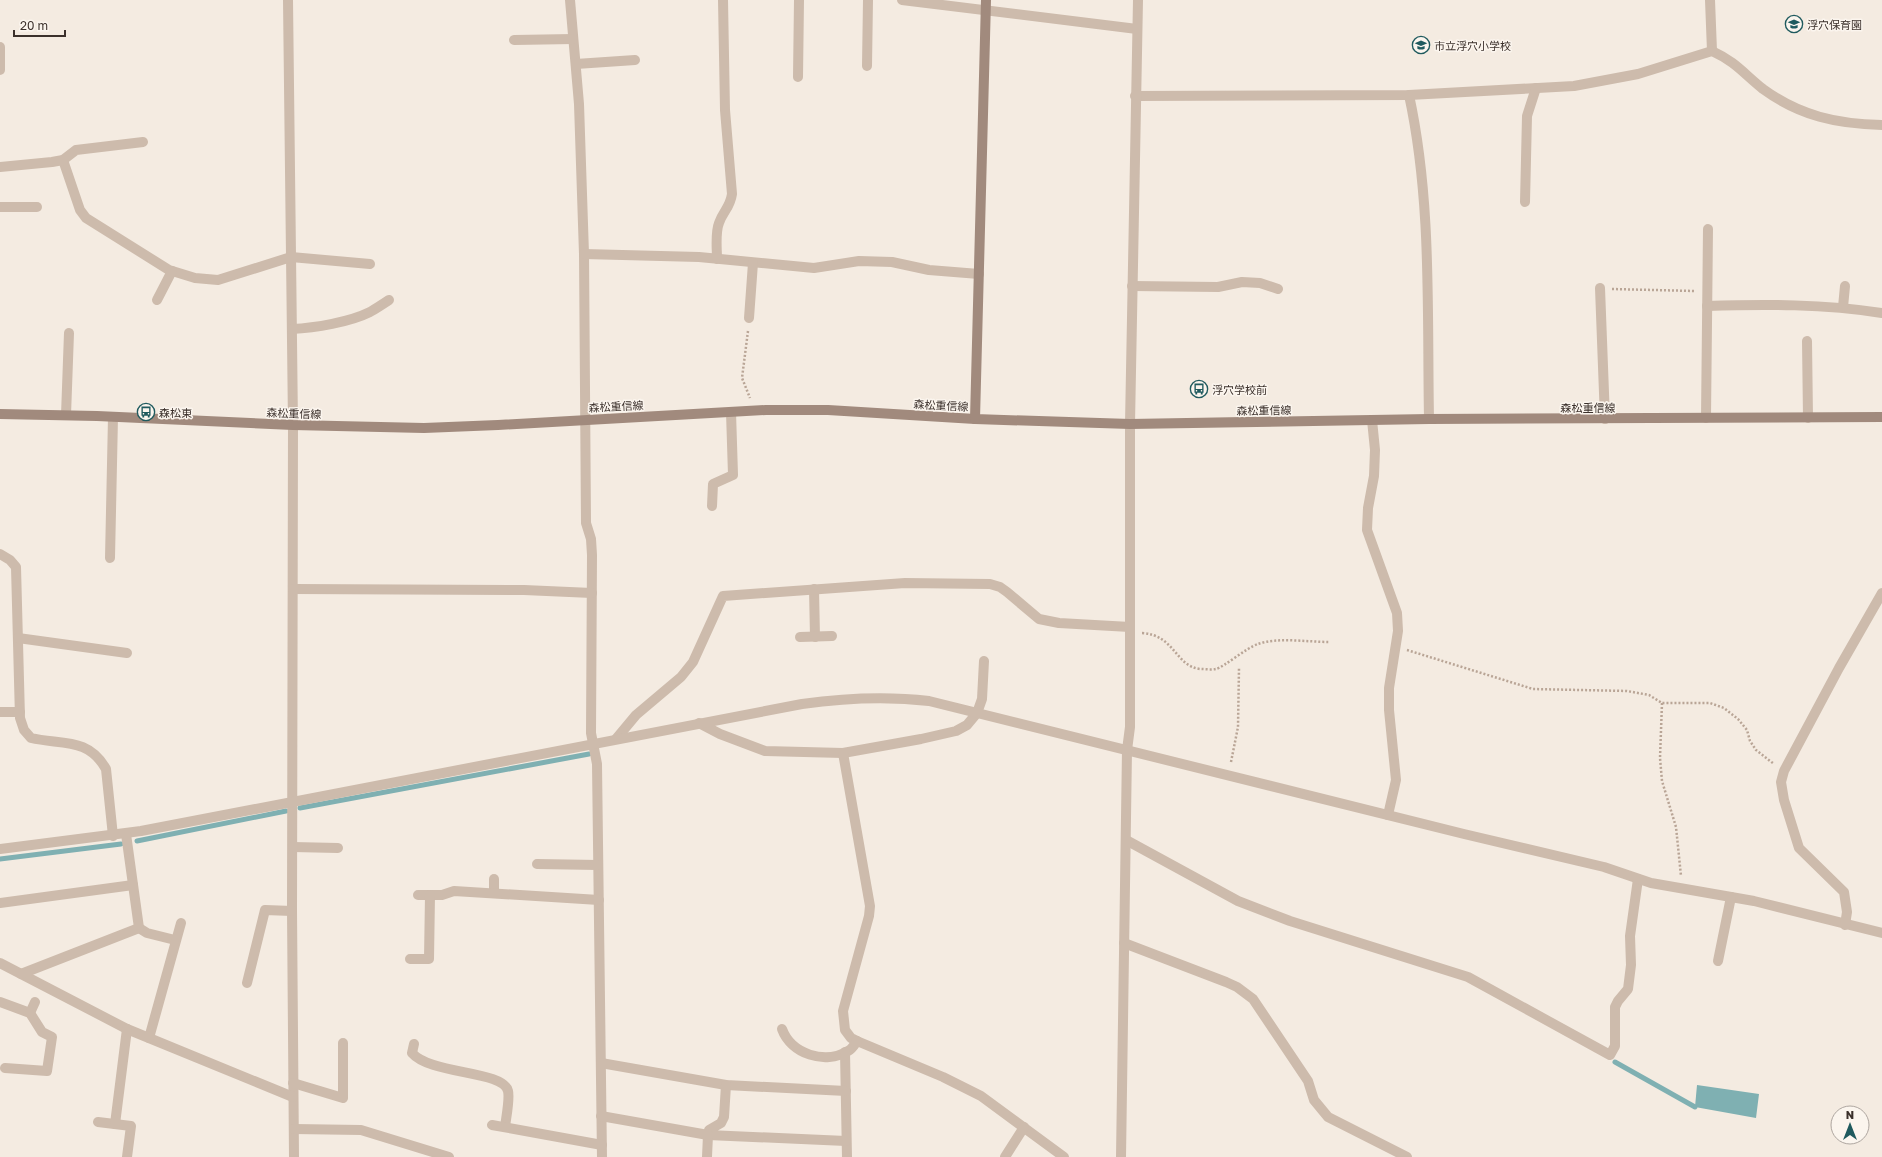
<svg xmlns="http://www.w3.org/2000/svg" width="1882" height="1157" viewBox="0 0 1882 1157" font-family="'Golos Text','Noto Sans JP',sans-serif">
	<rect width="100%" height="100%" fill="#f4ebe1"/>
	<polygon fill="#7fb0b2" points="1697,1085 1759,1094 1756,1118 1695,1107"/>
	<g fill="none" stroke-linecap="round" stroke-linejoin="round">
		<g stroke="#7fb0b2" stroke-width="5">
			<polyline points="300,808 589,754"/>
			<polyline points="137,841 286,811"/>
			<polyline points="0,859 121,844"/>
			<polyline points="1615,1062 1695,1107"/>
		</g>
		<g stroke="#b9a596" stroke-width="2.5" stroke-dasharray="2 2" stroke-linecap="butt">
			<polyline points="1612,289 1695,291"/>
			<polyline points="748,331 742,378 750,398"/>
			<path d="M1142,633C1175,635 1175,666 1200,669C1205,669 1211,670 1216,669C1224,667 1246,648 1258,644C1277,637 1308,642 1329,642"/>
			<polyline points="1407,650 1533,689 1627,691 1649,695 1662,703 1710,703 1724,708 1738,719 1747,730 1750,741 1756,750 1774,764"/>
			<polyline points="1662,703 1660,758 1662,781 1676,827 1681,876"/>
			<polyline points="1231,762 1238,727 1239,668"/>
		</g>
		<g stroke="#cdbbac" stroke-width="10">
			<polyline points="288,0 293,425 292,911 294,1157"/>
			<polyline points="570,0 579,104 584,254 586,523 591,539 592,555 591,733 597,764 602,1157"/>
			<polyline points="902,0 1137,29"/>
			<polyline points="1710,0 1712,51"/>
			<polyline points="514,40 573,39"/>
			<polyline points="0,47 0,70"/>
			<polyline points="576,64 635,60"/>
			<polyline points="867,66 868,0"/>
			<polyline points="798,77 799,0"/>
			<path d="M1409,95C1432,201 1427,312 1429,419"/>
			<path d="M1135,96L1409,95L1574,86L1638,74L1712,51C1736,62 1744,74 1763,89C1800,116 1837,124 1882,125"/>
			<polyline points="63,160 80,210 86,218 169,270 195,278 218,280 291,257 370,264"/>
			<polyline points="0,167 52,162 63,160 76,150 143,142"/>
			<polyline points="1525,202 1527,116 1536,88"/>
			<polyline points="0,207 37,207"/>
			<polyline points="584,254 699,257 814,268 859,261 892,262 929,270 979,274"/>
			<path d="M717,259C717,248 715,233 719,223C723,211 730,208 732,194L725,110L723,0"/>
			<polyline points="1132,286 1218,287 1242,282 1260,283 1278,289"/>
			<polyline points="1600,288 1605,419"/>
			<polyline points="157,300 172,271"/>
			<path d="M1707,306C1766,304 1824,304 1882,313"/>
			<polyline points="1843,307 1845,286"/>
			<polyline points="749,318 753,263"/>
			<path d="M292,329C315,328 350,322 370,312C377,308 383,304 389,300"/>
			<polyline points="1807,341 1808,418"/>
			<polyline points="66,415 69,333"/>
			<polyline points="1706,418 1708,229"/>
			<polyline points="1372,420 1375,450 1374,476 1368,508 1367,530 1397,613 1398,631 1389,688 1389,710 1396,780 1388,815"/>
			<polyline points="712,506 713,484 733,475 731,412"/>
			<path d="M0,554L10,560L16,567L20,718L24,730L31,738C61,745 88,737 106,769L113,836"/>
			<polyline points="110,558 113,417"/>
			<polyline points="293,589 524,590 592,593"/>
			<polyline points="814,589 815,637"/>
			<polyline points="800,637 832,636"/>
			<polyline points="18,638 127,653"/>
			<polyline points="0,712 20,712"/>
			<polyline points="699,723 720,734 765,751 843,753 921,739 956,731 967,725 977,713 982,699 984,661"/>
			<polyline points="616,739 636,715 681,677 693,662 723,596 905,583 990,584 1000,587 1007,592 1039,619 1059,623 1130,627"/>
			<polyline points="843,753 870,906 869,916 843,1011 845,1030 851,1038 857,1041 943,1077 981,1096 1064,1157"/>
			<polyline points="1126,840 1238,901 1290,921 1468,977 1610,1055 1615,1046 1615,1007 1618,1001 1628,989 1631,965 1630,936 1638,879"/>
			<polyline points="293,847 338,848"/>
			<path d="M0,849L141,831L802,704C845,698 886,696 929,701L1464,834L1604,867L1651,883L1754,901L1882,933"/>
			<polyline points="537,864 598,865"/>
			<polyline points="494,893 494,879"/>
			<polyline points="418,895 442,895 454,891 599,900"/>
			<polyline points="0,903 133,885"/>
			<polyline points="1845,925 1847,912 1844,892 1799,848 1784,800 1781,782 1784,771 1839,668 1882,593"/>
			<polyline points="139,928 147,933 175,940"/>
			<polyline points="1124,943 1226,982 1237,987 1253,999 1308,1081 1314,1100 1328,1117 1407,1157"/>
			<polyline points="410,959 429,959 430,895"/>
			<polyline points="1718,961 1731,897"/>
			<polyline points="0,963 127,1029 293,1097"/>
			<polyline points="21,974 139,928 126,834"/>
			<polyline points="247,983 265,910 292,911"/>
			<polyline points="0,1002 30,1013 42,1032 52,1037 47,1071 5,1068"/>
			<polyline points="30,1013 35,1002"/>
			<path d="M782,1029C791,1054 825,1065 848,1051C852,1049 855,1044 857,1041"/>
			<polyline points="149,1038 181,923"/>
			<path d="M414,1044L412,1053C431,1075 503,1070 508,1091C510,1099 506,1118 505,1127"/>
			<polyline points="845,1052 847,1157"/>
			<polyline points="601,1063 726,1085 846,1091"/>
			<polyline points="293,1083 343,1098 343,1043"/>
			<polyline points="726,1085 724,1117 721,1123 709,1130 708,1135 846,1141"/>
			<polyline points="601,1116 708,1135 707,1157"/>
			<polyline points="98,1122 131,1126 127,1157"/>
			<polyline points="115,1124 127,1029"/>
			<polyline points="492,1125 602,1145"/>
			<polyline points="294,1129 361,1130 449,1157"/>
			<polyline points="1005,1157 1024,1127"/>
			<polyline points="1121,1157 1127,750 1130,727 1130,424 1138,0"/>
		</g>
		<g stroke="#a18a7d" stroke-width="10">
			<polyline points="0,414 97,416 293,425 424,428 498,425 766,410 828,410 975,419 1130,424 1429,419 1882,417"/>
			<polyline points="975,419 986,0"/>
		</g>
	</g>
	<defs>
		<symbol id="school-ring" viewBox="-11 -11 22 22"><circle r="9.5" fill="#fbf5ee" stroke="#1f5a5e" stroke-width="1.5"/><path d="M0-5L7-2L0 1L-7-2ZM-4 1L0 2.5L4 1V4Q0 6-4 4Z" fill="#1f5a5e"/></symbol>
		<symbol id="bus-ring" viewBox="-11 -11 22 22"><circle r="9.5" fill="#fbf5ee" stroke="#1f5a5e" stroke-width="1.5"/><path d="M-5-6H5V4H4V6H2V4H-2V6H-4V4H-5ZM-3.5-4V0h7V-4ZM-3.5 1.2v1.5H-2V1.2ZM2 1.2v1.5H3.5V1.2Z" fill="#1f5a5e"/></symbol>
	</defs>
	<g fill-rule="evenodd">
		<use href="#school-ring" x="1784" y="14" width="20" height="20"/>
		<use href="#school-ring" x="1411" y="35" width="20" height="20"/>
		<use href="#bus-ring" x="1189" y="379" width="20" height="20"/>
		<use href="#bus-ring" x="136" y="402" width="20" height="20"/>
	</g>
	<g text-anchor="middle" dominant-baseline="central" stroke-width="3" stroke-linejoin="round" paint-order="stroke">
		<g font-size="11" fill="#3b302b" stroke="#fbf5ee" text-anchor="start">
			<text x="1807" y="24">浮穴保育園</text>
			<text x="1434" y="45">市立浮穴小学校</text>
			<text x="1212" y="389">浮穴学校前</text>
			<text x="159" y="412">森松東</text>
		</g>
		<g font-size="11" fill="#3b302b" stroke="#fbf5ee">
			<text transform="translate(941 405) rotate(3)">森松重信線</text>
			<text transform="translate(616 406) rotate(-3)">森松重信線</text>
			<text x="1588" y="407">森松重信線</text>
			<text transform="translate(1264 410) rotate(-1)">森松重信線</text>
			<text transform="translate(294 413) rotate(2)">森松重信線</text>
		</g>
	</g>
	<g transform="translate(1850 1125)"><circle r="19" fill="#fbf5ee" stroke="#aea6a0"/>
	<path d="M0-3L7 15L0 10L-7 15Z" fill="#1f5a5e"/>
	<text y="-6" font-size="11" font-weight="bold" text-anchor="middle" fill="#3b302b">N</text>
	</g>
	<path d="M14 30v6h51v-6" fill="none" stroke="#3b302b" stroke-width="2"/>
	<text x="20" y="30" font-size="12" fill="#3b302b" stroke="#fbf5ee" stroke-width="3" paint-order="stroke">20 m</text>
</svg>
